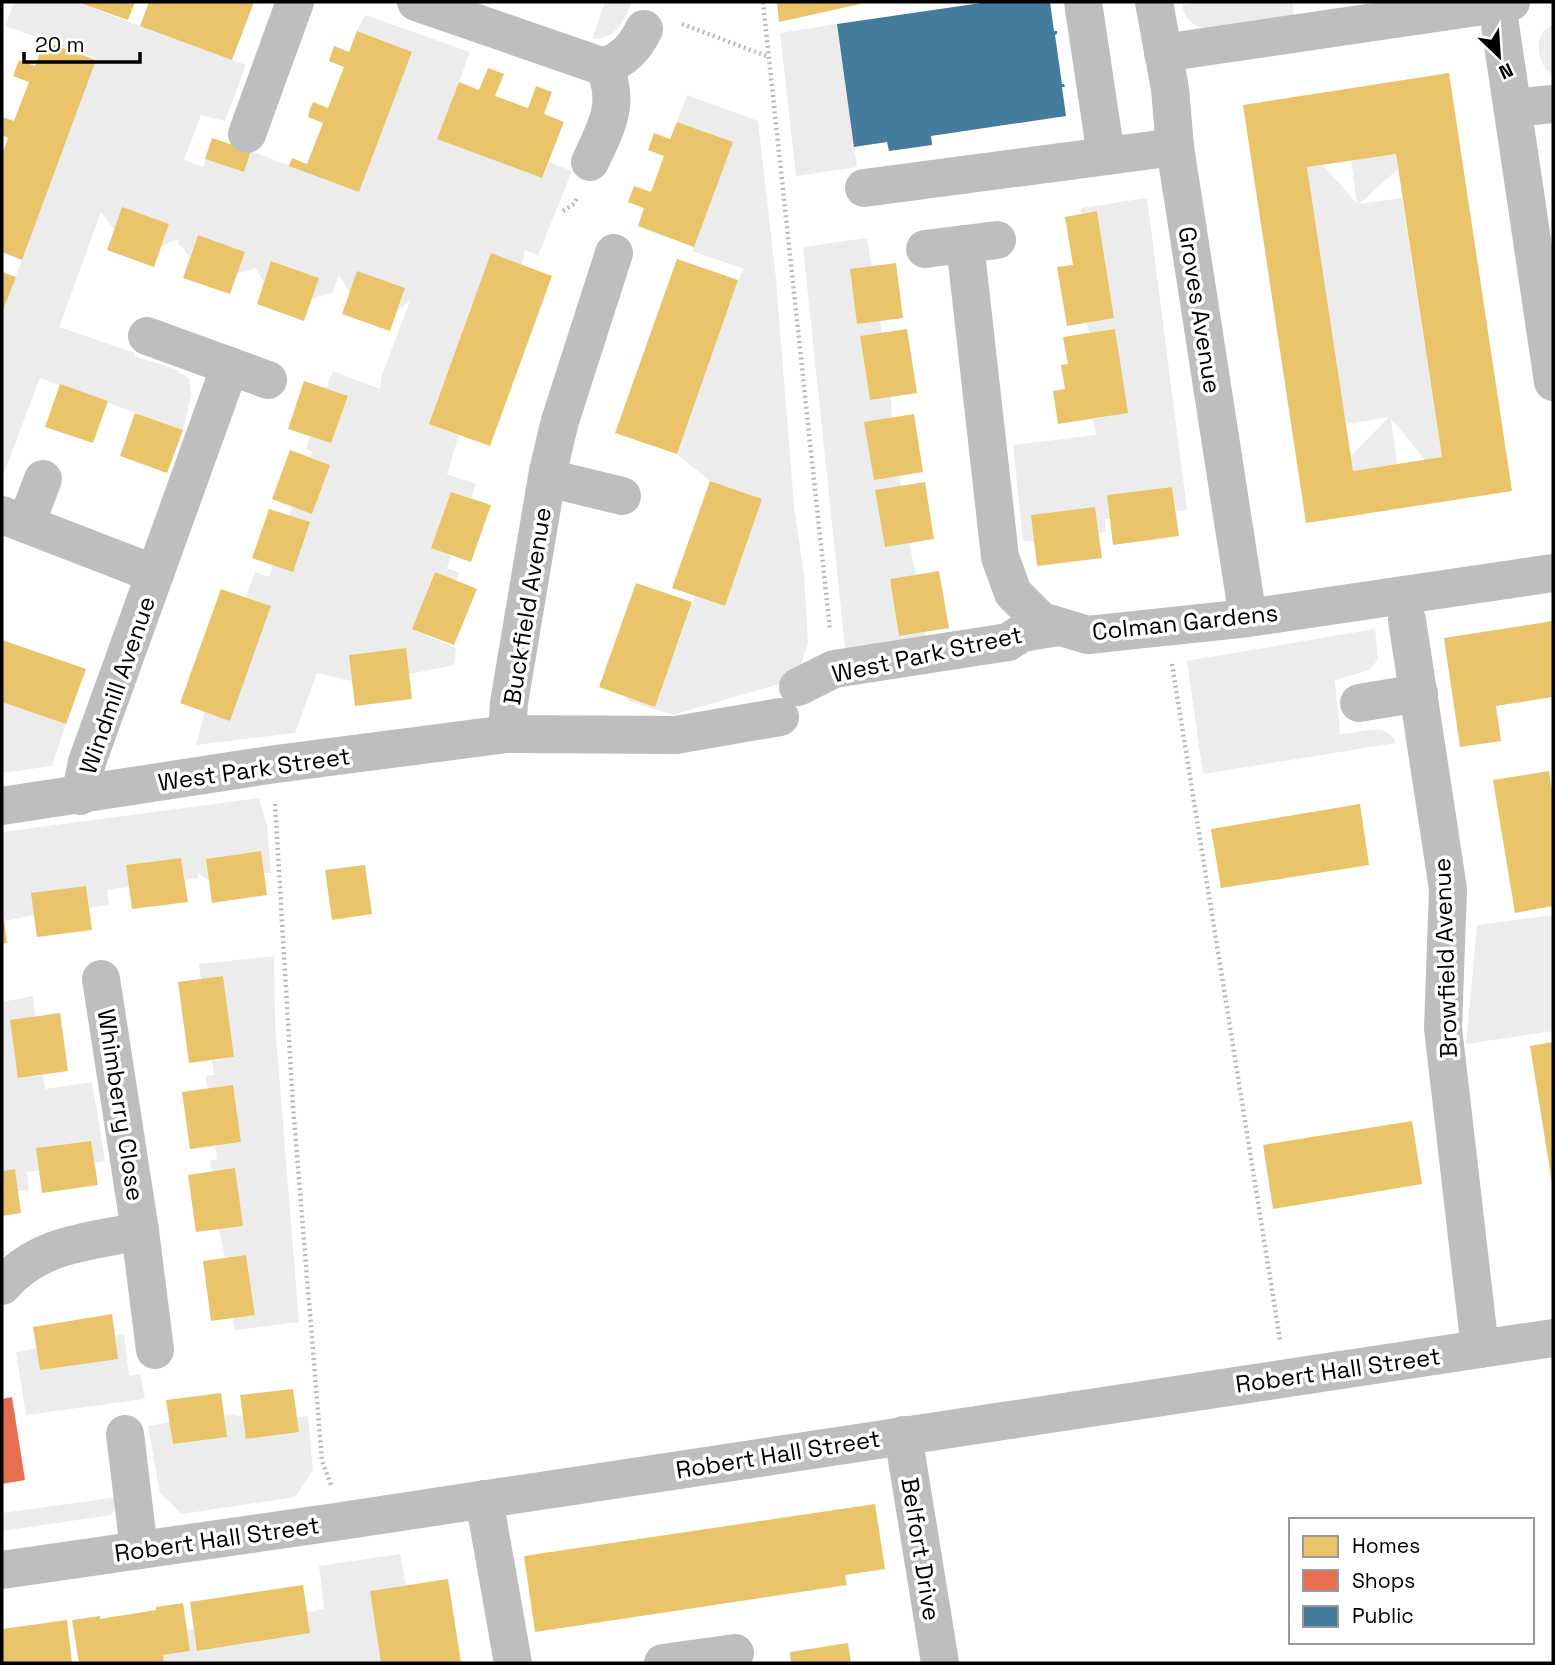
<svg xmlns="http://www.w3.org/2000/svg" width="1555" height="1665" viewBox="0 0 1555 1665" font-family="'Space Grotesk',sans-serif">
	<rect width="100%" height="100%" fill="#fff"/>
	<g fill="#ececec">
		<polygon points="14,2 76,2 246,65 225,121 201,115 184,160 203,167 206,159 244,172 251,151 359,192 412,52 357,31 365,15 470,52 438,139 542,178 549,162 572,171 538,255 525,250 522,265 491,254 429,424 459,435 447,474 476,484 471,498 451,492 432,547 451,555 447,568 460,573 456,581 434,572 413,629 456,648 454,665 409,674 406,648 349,655 352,681 317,673 295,733 196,745 205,712 230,720 271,607 246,597 255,572 269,577 292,506 330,465 310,457 313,452 306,449 310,436 331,443 348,396 326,389 333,371 380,389 382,375 410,301 398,310 405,288 358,272 350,293 339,275 333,292 312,299 319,278 272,261 264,282 255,267 254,269 238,273 245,252 198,235 190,257 178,243 178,239 162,246 169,224 122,208 114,229 101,212 59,327 135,353 135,356 175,369 189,379 191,395 183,430 40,378 2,478 2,314 96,58 5,26"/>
		<path d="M605,2H632C622,24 617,38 592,39Z"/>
		<path d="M1200,2H1292L1294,15L1204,28C1191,25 1185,18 1182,5Z"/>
		<polygon points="837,24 857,167 796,176 780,33"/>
		<path d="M1553,25V74C1540,70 1534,43 1543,32C1545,30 1551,26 1553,25Z"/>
		<polygon points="687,95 758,121 776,279 794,506 804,575 808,643 796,679 673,715 628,701 626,697 655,706 695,596 725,606 762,499 710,481 677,454 738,280 744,269 692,251 732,142 677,122"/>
		<polygon points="1396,154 1398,169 1359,204 1402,198 1442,457 1425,460 1391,418 1397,464 1353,471 1351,456 1389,417 1346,424 1307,167 1323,165 1357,204 1351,160"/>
		<polygon points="1147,198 1187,510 1176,511 1172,487 1107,495 1110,519 1105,519 1106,532 1099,533 1095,507 1032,515 1035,542 1023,541 1013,445 1096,435 1093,419 1127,413 1115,329 1089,333 1087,322 1114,317 1097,211 1081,213 1081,208"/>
		<polygon points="867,238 882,333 860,337 870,400 891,397 892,418 865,423 874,479 899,475 901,486 875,490 885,547 909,543 916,575 890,579 899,636 925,632 928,646 846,657 803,247"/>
		<path d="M1375,629L1378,659L1370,670L1335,680L1340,734C1361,733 1386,720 1396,743L1203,774L1187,661Z"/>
		<polygon points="2,702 66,724 52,766 2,773"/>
		<polygon points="259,798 267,826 271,873 264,873 261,851 207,859 209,881 198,873 198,878 185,880 181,858 127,865 129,887 107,890 109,905 89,908 86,886 32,893 34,915 5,921 2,900 2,832"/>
		<polygon points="1553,915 1553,1031 1466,1044 1477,925"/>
		<polygon points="274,956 275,1024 299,1322 235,1330 233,1318 255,1314 246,1255 225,1258 219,1229 243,1226 212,1172 210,1161 217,1159 215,1146 241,1142 233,1085 208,1089 206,1076 214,1075 212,1061 234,1057 223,976 201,979 199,964"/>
		<polygon points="33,996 35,1017 18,1078 43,1075 45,1089 92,1082 105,1161 94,1163 91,1141 37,1148 39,1170 27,1172 29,1190 18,1191 15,1169 2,1171 2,1002"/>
		<polygon points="124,1334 129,1376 140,1374 145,1399 26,1415 16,1352 37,1348 41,1370 72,1365 115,1336"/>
		<polygon points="230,1414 244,1417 247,1439 299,1432 297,1418 308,1416 313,1470 295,1497 182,1514 160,1493 148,1426 170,1422 173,1444 227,1437 224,1415"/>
		<polygon points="118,1497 115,1510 111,1515 2,1531 2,1513"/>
		<polygon points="400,1554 406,1585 370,1591 381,1663 145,1663 164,1661 163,1655 190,1651 187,1630 194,1629 198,1651 310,1633 307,1612 324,1609 319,1566"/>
	</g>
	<g fill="#e9c46a" fill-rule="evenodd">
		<polygon points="77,2 135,2 128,20"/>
		<polygon points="149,2 254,2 232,60 140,26"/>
		<polygon points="777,2 860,2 860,4 779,22"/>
		<polygon points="357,31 412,52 359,192 289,166 292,158 307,164 323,123 308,117 310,109 313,102 328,108 344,67 329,61 334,46 349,52"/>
		<polygon points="44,41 96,60 22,260 2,252 2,155 8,138 2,135 2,117 14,121 29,82 13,76 19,60 35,66"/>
		<polygon points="488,68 504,74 495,96 528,108 536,86 552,92 544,114 564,122 542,178 437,139 459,82 479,90"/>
		<path d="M1449,73L1512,491L1306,523L1243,105ZM1396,154L1442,457L1353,471L1307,167Z"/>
		<polygon points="677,122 733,142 694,247 638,226 644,208 628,202 634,186 651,192 664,156 648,150 654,133 670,139"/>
		<polygon points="212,138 251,151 244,172 205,159"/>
		<polygon points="122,207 169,224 154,267 107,250"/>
		<polygon points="1097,211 1114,318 1067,326 1057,267 1073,265 1065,217"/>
		<polygon points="198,235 245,252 230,294 183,278"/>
		<polygon points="491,253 552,276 490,446 429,424"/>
		<polygon points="677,259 738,280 677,454 615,433"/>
		<polygon points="271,261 319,278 304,321 257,304"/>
		<polygon points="896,263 903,318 857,324 850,269"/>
		<polygon points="357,271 405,288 390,331 342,314"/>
		<polygon points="2,272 16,277 2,313"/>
		<polygon points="907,329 917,393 870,400 860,336"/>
		<polygon points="1115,329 1128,413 1058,424 1053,391 1065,389 1061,365 1068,364 1063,337"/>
		<polygon points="304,381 348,396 331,443 288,429"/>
		<polygon points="60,384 108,401 93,443 45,427"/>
		<polygon points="135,413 183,430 167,473 120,456"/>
		<polygon points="914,414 923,472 874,480 864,422"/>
		<polygon points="290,450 330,465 312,514 272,499"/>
		<polygon points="710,481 762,499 725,606 672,588"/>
		<polygon points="925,482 934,539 885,547 875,490"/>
		<polygon points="1172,487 1179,536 1113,545 1107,495"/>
		<polygon points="451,492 491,505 471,562 431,548"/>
		<polygon points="1095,507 1102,558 1037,566 1031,515"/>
		<polygon points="269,509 310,522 293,572 252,558"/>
		<polygon points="939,571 949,628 899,636 890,579"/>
		<polygon points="435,572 477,589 454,645 412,629"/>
		<polygon points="636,583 692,602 655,707 599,687"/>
		<polygon points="221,589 271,606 230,721 180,703"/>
		<polygon points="1553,621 1553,697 1496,706 1501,741 1460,747 1444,638"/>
		<polygon points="2,640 86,669 66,724 2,702"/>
		<polygon points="406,648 412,699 355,706 349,655"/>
		<polygon points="1549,771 1553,797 1553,906 1515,913 1493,780"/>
		<polygon points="1360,804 1369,865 1221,888 1211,829"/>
		<polygon points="261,851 267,895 212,903 206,859"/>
		<polygon points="181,858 188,902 132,909 126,865"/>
		<polygon points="365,865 372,914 332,920 325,870"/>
		<polygon points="86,886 92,930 37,937 31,893"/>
		<polygon points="3,911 7,943 2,944 2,912"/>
		<polygon points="223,976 234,1057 189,1063 178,982"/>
		<polygon points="60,1013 68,1071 18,1078 10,1020"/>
		<polygon points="1553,1042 1553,1183 1552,1183 1530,1046"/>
		<polygon points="233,1085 241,1142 190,1149 182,1092"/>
		<polygon points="1412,1121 1422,1184 1273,1209 1263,1145"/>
		<polygon points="91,1141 98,1185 42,1193 36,1148"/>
		<polygon points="235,1168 243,1226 196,1232 188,1175"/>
		<polygon points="15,1169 21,1213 2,1216 2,1171"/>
		<polygon points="246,1255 255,1315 211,1321 203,1261"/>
		<polygon points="112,1314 118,1359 40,1370 33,1327"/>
		<polygon points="293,1389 299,1432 246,1439 240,1395"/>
		<polygon points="221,1393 227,1437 173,1444 166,1400"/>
		<polygon points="875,1504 885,1569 845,1575 847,1585 535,1632 524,1556"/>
		<polygon points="448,1579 461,1663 381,1663 370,1591"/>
		<polygon points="303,1585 310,1633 197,1651 190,1602"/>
		<polygon points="183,1603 190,1651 163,1655 164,1661 145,1663 79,1663 72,1620 100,1616 100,1619 156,1610 156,1607"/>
		<polygon points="67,1620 72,1663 2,1663 2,1629"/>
		<polygon points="848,1643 851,1663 791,1663 790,1652"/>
	</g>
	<polygon fill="#e76f51" points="12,1397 25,1480 2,1484 2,1399"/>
	<polygon fill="#457b9d" points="988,2 1050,2 1054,31 1057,31 1057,34 1055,35 1062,84 1064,84 1065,87 1062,87 1066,116 931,136 932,145 889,151 887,142 854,147 837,24"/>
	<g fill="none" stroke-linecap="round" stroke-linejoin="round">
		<g stroke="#b9b9b9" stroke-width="4.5" stroke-dasharray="2 3.5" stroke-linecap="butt">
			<polyline points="763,2 830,630"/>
			<polyline points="682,24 769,57"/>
			<polyline points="563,211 574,204 577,198"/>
			<polyline points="1172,664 1280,1340"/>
			<polyline points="275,804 293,1106 322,1461 331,1485"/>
		</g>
		<g stroke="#bebebe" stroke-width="38">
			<path d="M416,2L604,67C621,103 606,128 590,162"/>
			<polyline points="1083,2 1106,156"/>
			<polyline points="1154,2 1170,89 1175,147 1248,618"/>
			<polyline points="1497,4 1553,382"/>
			<polyline points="1163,53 1511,2"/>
			<path d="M604,67C624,59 635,48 644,29"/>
			<polyline points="1513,108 1553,104"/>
			<polyline points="247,134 295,2"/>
			<polyline points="864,188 1175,147"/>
			<polyline points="965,244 1000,557 1013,593 1041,621 1088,635 1248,618 1553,573"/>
			<polyline points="925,249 997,240"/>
			<polyline points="147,336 268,380"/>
			<polyline points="548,478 622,496"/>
			<polyline points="2,515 155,574"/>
			<polyline points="26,524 43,479"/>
			<polyline points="1407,620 1448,889 1443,1028 1480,1349"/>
			<polyline points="798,687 834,669 1008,642 1022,633 1058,627"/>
			<polyline points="1359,703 1419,693"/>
			<polyline points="507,734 509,703 548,471 560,421 614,253"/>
			<polyline points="80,796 87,762 230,366"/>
			<polyline points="2,806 276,764 507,734 676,735 780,717"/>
			<polyline points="101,979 140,1231 155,1350"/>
			<path d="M2,1286C39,1243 88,1242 140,1231"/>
			<polyline points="125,1434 139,1550"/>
			<polyline points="903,1435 940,1663"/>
			<polyline points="484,1499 513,1663"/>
			<polyline points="2,1570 335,1522 1553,1338"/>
			<polyline points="663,1663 735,1653"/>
		</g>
	</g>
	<g text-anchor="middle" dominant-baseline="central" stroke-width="7" stroke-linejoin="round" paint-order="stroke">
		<g font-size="24" fill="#000" stroke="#fff">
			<text transform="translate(1200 310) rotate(81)">Groves Avenue</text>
			<text transform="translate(527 606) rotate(-81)">Buckfield Avenue</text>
			<text transform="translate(1185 622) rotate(-6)">Colman Gardens</text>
			<text transform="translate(927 654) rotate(-12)">West Park Street</text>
			<text transform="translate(117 685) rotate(-71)">Windmill Avenue</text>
			<text transform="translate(254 769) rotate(-8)">West Park Street</text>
			<text transform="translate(1445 958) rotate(-92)">Browfield Avenue</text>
			<text transform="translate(121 1105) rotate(81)">Whimberry Close</text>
			<text transform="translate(1338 1370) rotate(-8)">Robert Hall Street</text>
			<text transform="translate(778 1454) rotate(-9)">Robert Hall Street</text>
			<text transform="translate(217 1539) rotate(-8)">Robert Hall Street</text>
			<text transform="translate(921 1549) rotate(81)">Belfort Drive</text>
		</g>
	</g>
	<rect width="1555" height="1665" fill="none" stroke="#000000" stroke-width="7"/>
	<rect x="1289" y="1518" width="245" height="126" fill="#ffffff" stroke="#999999" stroke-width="2"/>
	<rect x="1303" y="1536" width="35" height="21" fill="#e9c46a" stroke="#999999" stroke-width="2"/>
	<text x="1352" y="1553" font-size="21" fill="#000000">Homes</text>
	<rect x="1303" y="1570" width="35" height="21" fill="#e76f51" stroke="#999999" stroke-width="2"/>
	<text x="1352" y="1588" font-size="21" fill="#000000">Shops</text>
	<rect x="1303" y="1606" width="35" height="21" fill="#457b9d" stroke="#999999" stroke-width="2"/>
	<text x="1352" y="1623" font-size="21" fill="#000000">Public</text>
	<g transform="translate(1499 56) rotate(155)" stroke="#ffffff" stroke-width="5" paint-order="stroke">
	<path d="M0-5L12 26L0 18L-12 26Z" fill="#000000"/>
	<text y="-10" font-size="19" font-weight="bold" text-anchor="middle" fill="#000000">N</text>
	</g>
	<path d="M24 52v10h116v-10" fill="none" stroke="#000000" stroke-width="3.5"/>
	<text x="35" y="52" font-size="21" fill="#000000" stroke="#ffffff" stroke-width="5" paint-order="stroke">20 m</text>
</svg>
